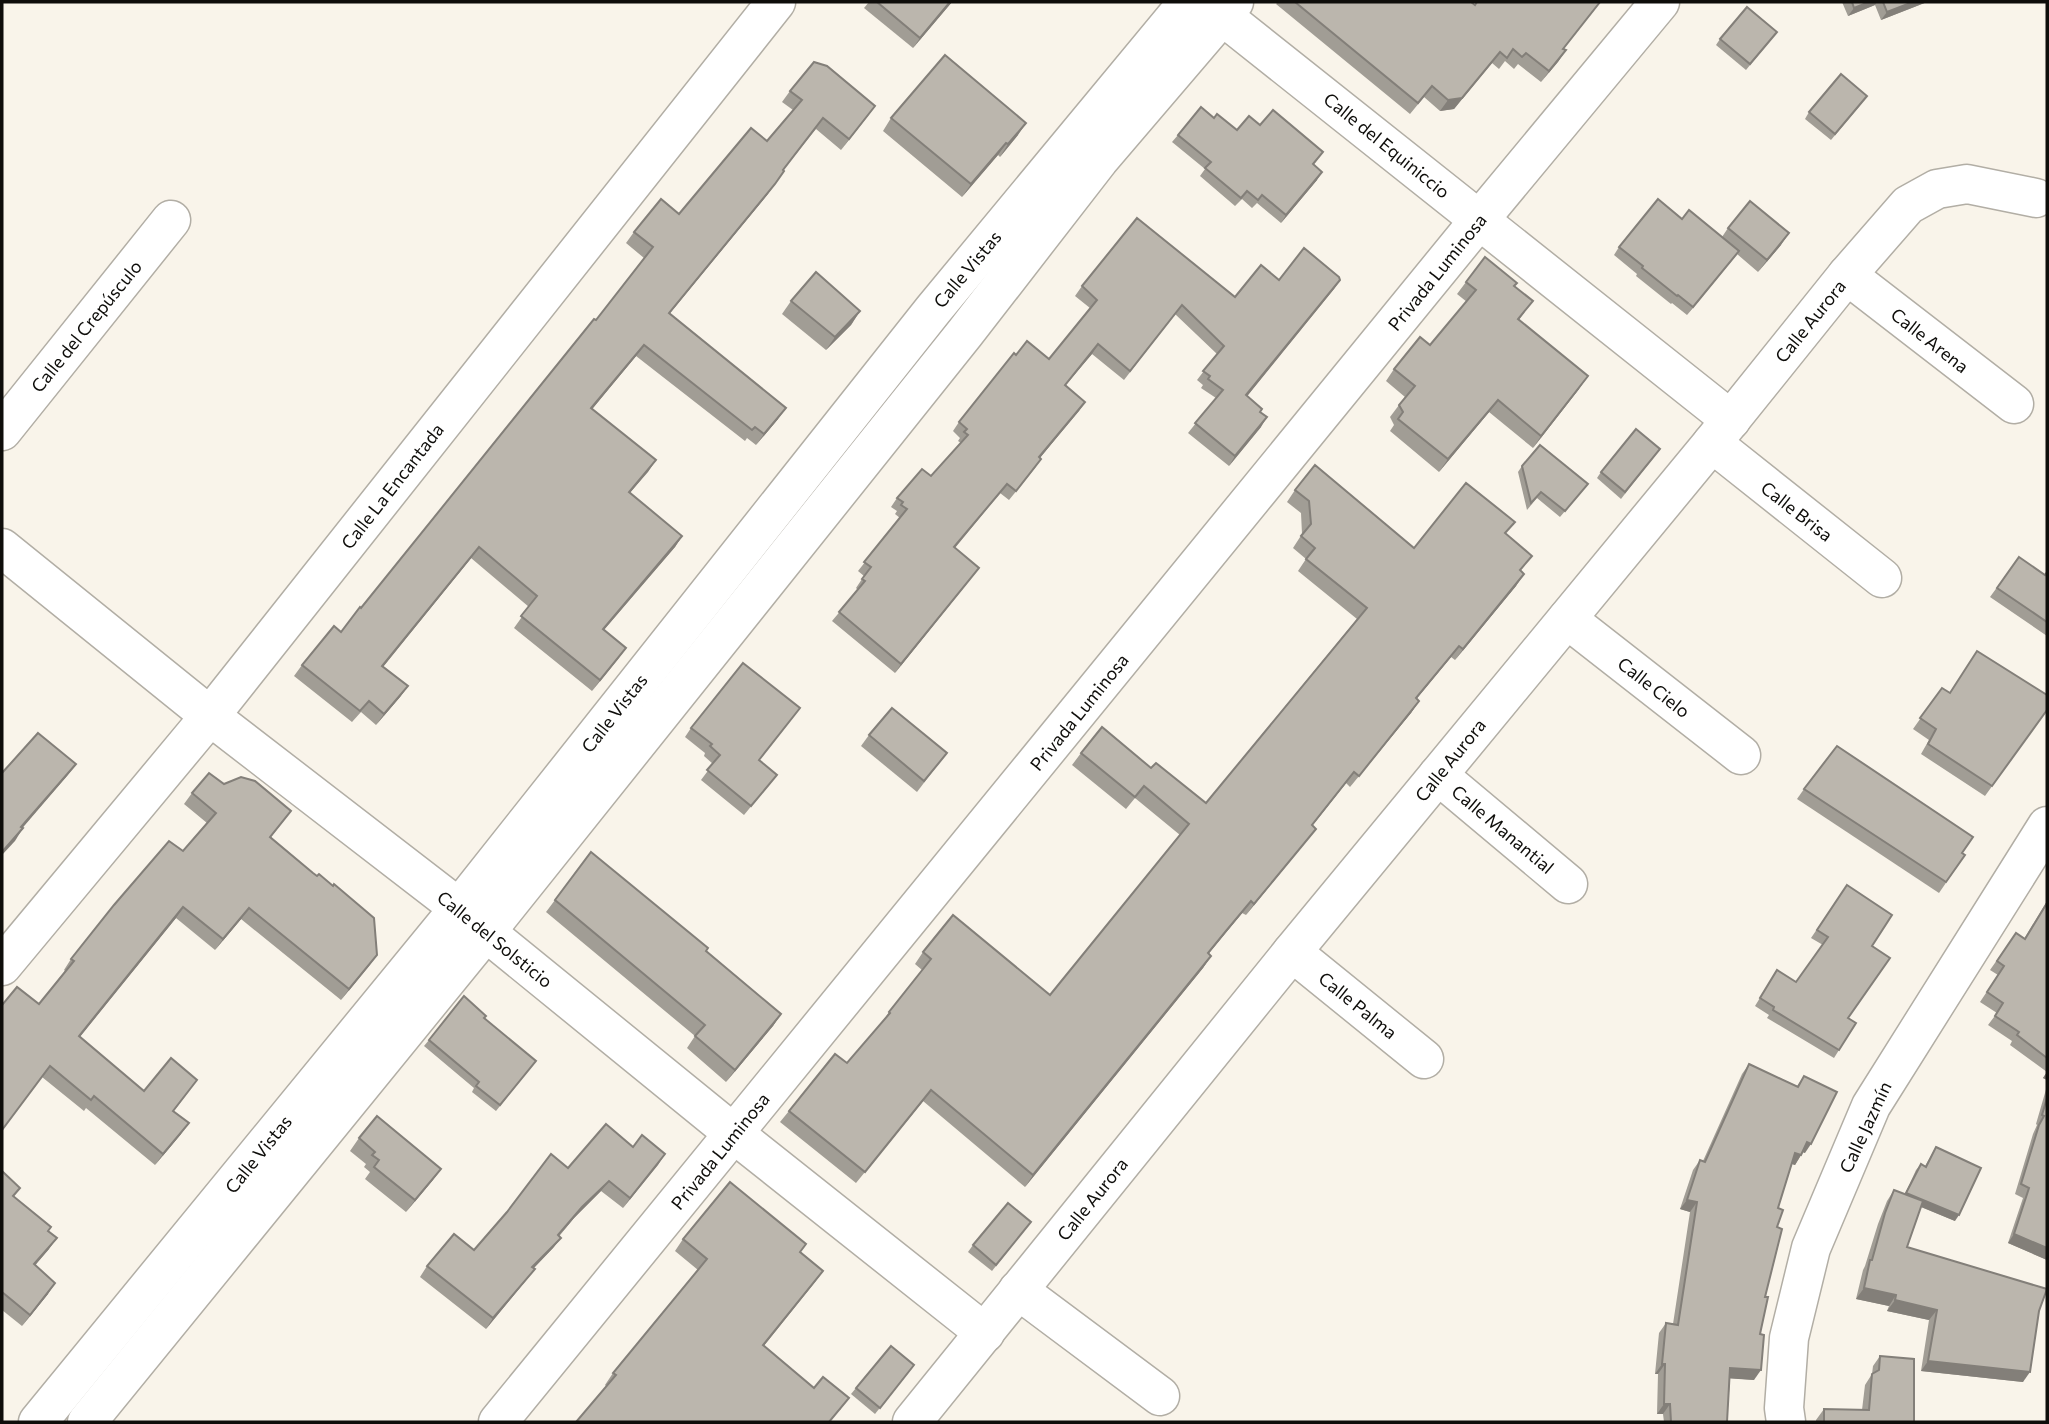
<svg xmlns="http://www.w3.org/2000/svg" width="2049" height="1424" viewBox="0 0 2049 1424" font-family="Commissioner,sans-serif">
	<rect width="100%" height="100%" fill="#f9f4ea"/>
	<g fill="none" stroke-linecap="round" stroke-linejoin="round">
		<defs>
			<g id="minor">
				<polyline points="1205,2 1731,420"/>
				<polyline points="1847,275 2014,404"/>
				<polyline points="2,431 171,220"/>
				<polyline points="1712,443 1882,578"/>
				<polyline points="2,548 210,716 459,908 486,932 733,1133 985,1333"/>
				<polyline points="1567,619 1741,755"/>
				<polyline points="1438,775 1568,884"/>
				<polyline points="1292,952 1424,1059"/>
				<polyline points="2,966 210,716 776,2"/>
				<polyline points="1018,1290 1160,1396"/>
				<polyline points="498,1422 1480,219 1660,2"/>
				<polyline points="912,1422 1292,952 1712,443 1847,275 1908,205 1937,189 1967,184 2036,198"/>
				<polyline points="1786,1422 1784,1408 1789,1338 1811,1248 1871,1106 2047,826"/>
			</g>
			<g id="tertiary">
				<polyline points="38,1422 459,908 933,310 1188,2"/>
				<polyline points="87,1422 486,932 965,333 1099,160 1234,2"/>
			</g>
		</defs>
		<use href="#minor" stroke="#b2aea5" stroke-width="41"/>
		<use href="#tertiary" stroke="#b2aea5" stroke-width="41"/>
		<use href="#minor" stroke="#fff" stroke-width="38"/>
		<use href="#tertiary" stroke="#fff" stroke-width="38"/>
	</g>
	<g fill="#a19d95">
		<polygon points="869,2 952,2 913,48 864,8"/>
		<polygon points="1278,2 1471,2 1475,5 1566,50 1541,82 1518,64 1514,69 1505,61 1499,69 1492,63 1454,109 1440,111 1424,97 1410,114 1276,4"/>
		<polygon points="1842,2 1927,2 1881,20 1875,5 1848,16"/>
		<polygon points="1777,32 1746,70 1716,45 1720,39"/>
		<polygon points="790,91 875,106 841,150 816,129 783,170 784,171 767,195 669,314 778,419 756,445 747,438 745,441 636,356 592,409 656,460 630,493 682,536 675,547 604,630 626,648 592,691 514,628 529,607 471,558 383,666 408,686 400,697 376,725 361,712 352,722 294,676 302,665 341,632 361,608 596,320 644,258 626,243 634,232 679,214 767,141 793,110 782,102"/>
		<polygon points="1862,103 1831,140 1805,119 1809,112"/>
		<polygon points="891,118 1018,135 1000,157 998,155 962,197 883,131"/>
		<polygon points="1214,118 1237,130 1260,125 1318,159 1313,165 1317,180 1281,223 1257,203 1252,208 1242,199 1235,206 1200,176 1205,169 1172,142 1178,135"/>
		<polygon points="1682,219 1722,237 1728,228 1781,245 1758,272 1737,254 1687,315 1672,303 1671,304 1636,276 1637,274 1614,255 1619,247"/>
		<polygon points="1279,280 1340,280 1247,396 1260,412 1261,427 1229,466 1188,433 1216,398 1201,388 1203,385 1197,380 1217,354 1175,314 1124,380 1092,354 1065,385 1085,402 1040,458 1035,468 1009,500 1000,493 955,548 979,568 895,673 832,621 858,590 856,588 864,576 858,571 900,518 895,514 897,511 891,507 897,498 931,476 961,443 958,441 960,438 953,431 959,422 1016,355 1049,359 1090,308 1075,296 1082,286 1235,297"/>
		<polygon points="1466,282 1515,286 1524,313 1519,320 1579,389 1533,448 1489,412 1439,472 1390,431 1394,425 1390,417 1405,397 1386,381 1394,369 1430,345 1467,302 1457,294"/>
		<polygon points="791,301 860,311 851,325 826,350 782,314"/>
		<polygon points="1660,449 1621,499 1597,478 1601,472"/>
		<polygon points="1522,466 1588,484 1560,517 1537,498 1527,510 1518,472"/>
		<polygon points="1295,490 1414,548 1506,534 1521,571 1516,586 1455,660 1451,657 1416,699 1419,701 1411,713 1350,787 1346,783 1312,826 1316,829 1307,840 1246,915 1242,913 1218,942 1208,954 1211,956 1203,968 1025,1187 923,1101 856,1183 780,1122 789,1111 847,1063 881,1024 889,1012 922,970 915,964 923,952 1050,995 1180,835 1135,798 1126,809 1072,765 1081,753 1151,768 1206,803 1357,619 1298,571 1306,559 1293,548 1302,534 1301,513 1287,502"/>
		<polygon points="2019,557 2045,575 2047,571 2047,636 1990,597"/>
		<polygon points="1942,688 1949,693 2047,710 1985,796 1921,754 1929,740 1913,729"/>
		<polygon points="793,717 759,760 777,775 744,815 701,780 713,764 704,756 705,753 685,737 691,728"/>
		<polygon points="869,735 939,763 917,792 861,746"/>
		<polygon points="224,784 291,811 271,837 377,955 341,1000 241,919 215,950 176,918 79,1037 144,1091 189,1091 174,1111 181,1134 155,1165 86,1108 84,1111 42,1077 39,1004 65,971 64,970 71,959 183,851 207,823 184,804 192,793"/>
		<polygon points="1804,789 1962,853 1965,855 1939,893 1797,799"/>
		<polygon points="1847,885 1872,946 1848,1018 1839,1050 1834,1058 1767,1018 1769,1015 1755,1006 1777,970 1796,982 1823,945 1811,938"/>
		<polygon points="555,900 706,951 781,1014 773,1026 726,1082 687,1048 695,1036 546,912"/>
		<polygon points="2047,901 2047,1080 2043,1078 2047,1072 2010,1045 2012,1041 1988,1025 1997,1013 1980,1002 1998,975 1990,970 2016,933 2024,939"/>
		<polygon points="484,1018 536,1061 496,1111 472,1092 474,1088 424,1046 429,1040"/>
		<polygon points="1749,1064 1797,1086 1804,1076 1805,1153 1803,1152 1795,1165 1792,1164 1778,1208 1777,1227 1765,1297 1754,1380 1730,1378 1727,1422 1664,1422 1663,1414 1657,1414 1658,1374 1655,1374 1659,1333 1666,1323 1673,1324 1690,1212 1680,1209 1693,1170 1700,1160 1703,1161 1742,1074"/>
		<polygon points="2047,1086 2047,1260 2008,1243 2023,1198 2015,1194 2033,1134 2037,1125 2036,1124"/>
		<polygon points="359,1138 441,1169 432,1181 406,1212 365,1179 370,1172 364,1167 366,1164 350,1151"/>
		<polygon points="633,1147 665,1154 623,1208 601,1191 574,1218 559,1236 561,1238 553,1248 534,1268 527,1279 486,1329 420,1277 427,1266 474,1250"/>
		<polygon points="1936,1147 1955,1221 1921,1207 1907,1247 2039,1311 2023,1382 1921,1371 1929,1320 1887,1311 1889,1306 1856,1299 1863,1270 1865,1266 1878,1224 1887,1201 1894,1190 1905,1194 1916,1170 1921,1164 1925,1166"/>
		<polygon points="2,1171 20,1188 14,1196 48,1231 49,1249 35,1265 48,1294 22,1326 2,1310"/>
		<polygon points="1031,1222 992,1271 968,1252 973,1245"/>
		<polygon points="683,1239 801,1252 823,1271 763,1346 841,1410 606,1386 605,1385 613,1373 698,1270 675,1251"/>
		<polygon points="1880,1356 1914,1422 1816,1422 1816,1420 1824,1409 1862,1410 1865,1385 1872,1374 1873,1366"/>
		<polygon points="914,1365 875,1414 851,1394 856,1388"/>
	</g>
	<g fill="#837f79">
		<polygon points="950,2 952,2 913,48 920,38"/>
		<polygon points="1869,2 1877,2 1875,5 1848,16 1854,8"/>
		<polygon points="1913,2 1927,2 1881,20 1887,12"/>
		<polygon points="1566,50 1558,62 1541,82 1549,71"/>
		<polygon points="1500,52 1454,109 1440,111 1448,100"/>
		<polygon points="875,106 867,117 841,150 849,139"/>
		<polygon points="1026,123 1018,135 1000,157 1008,144"/>
		<polygon points="1006,143 998,155 962,197 971,184"/>
		<polygon points="784,171 767,195 661,324 669,313"/>
		<polygon points="1322,172 1317,180 1281,223 1286,215"/>
		<polygon points="1789,233 1781,245 1758,272 1767,260"/>
		<polygon points="1739,251 1733,259 1687,315 1693,307"/>
		<polygon points="1340,280 1334,289 1240,405 1246,395"/>
		<polygon points="860,311 851,325 826,350 835,337"/>
		<polygon points="1098,344 1092,354 1058,394 1065,385"/>
		<polygon points="644,345 636,356 584,419 591,408"/>
		<polygon points="1588,376 1579,389 1533,448 1541,436"/>
		<polygon points="1498,400 1489,412 1439,472 1448,459"/>
		<polygon points="1085,402 1079,411 1033,466 1039,457"/>
		<polygon points="786,408 778,419 756,445 764,434"/>
		<polygon points="1267,417 1261,427 1229,466 1235,456"/>
		<polygon points="656,460 648,472 621,503 629,492"/>
		<polygon points="1007,484 1000,493 947,556 954,547"/>
		<polygon points="682,536 675,547 595,640 603,629"/>
		<polygon points="479,547 471,558 375,677 382,666"/>
		<polygon points="979,568 972,577 895,673 901,664"/>
		<polygon points="1524,574 1516,586 1455,660 1463,649"/>
		<polygon points="1459,646 1451,657 1407,710 1416,698"/>
		<polygon points="626,648 618,659 592,691 600,680"/>
		<polygon points="408,686 400,697 376,725 384,714"/>
		<polygon points="1419,701 1411,713 1350,787 1359,776"/>
		<polygon points="76,764 67,776 13,839 21,827"/>
		<polygon points="1354,772 1346,783 1303,837 1312,825"/>
		<polygon points="23,828 15,841 2,855 2,852"/>
		<polygon points="1316,829 1307,840 1246,915 1254,904"/>
		<polygon points="1251,901 1242,913 1199,965 1208,953"/>
		<polygon points="183,907 176,918 71,1048 79,1036"/>
		<polygon points="249,908 241,919 215,950 223,939"/>
		<polygon points="377,955 369,966 341,1000 349,989"/>
		<polygon points="1211,956 1203,968 1025,1187 1033,1175"/>
		<polygon points="781,1014 773,1026 726,1082 735,1070"/>
		<polygon points="2047,1072 2047,1080 2043,1078"/>
		<polygon points="931,1090 923,1101 856,1183 865,1172"/>
		<polygon points="189,1123 181,1134 155,1165 163,1154"/>
		<polygon points="1807,1142 1811,1144 1805,1153 1800,1151"/>
		<polygon points="1795,1153 1801,1155 1795,1165 1789,1163"/>
		<polygon points="665,1154 658,1165 623,1208 630,1198"/>
		<polygon points="441,1169 432,1181 406,1212 415,1200"/>
		<polygon points="609,1181 601,1191 574,1218 551,1246 582,1207"/>
		<polygon points="1906,1193 1959,1215 1955,1221 1902,1199"/>
		<polygon points="1687,1200 1697,1202 1690,1212 1680,1209"/>
		<polygon points="2014,1234 2047,1248 2047,1260 2008,1243"/>
		<polygon points="57,1238 49,1249 26,1276 34,1264"/>
		<polygon points="561,1238 553,1248 525,1277 532,1267"/>
		<polygon points="535,1269 527,1279 486,1329 493,1318"/>
		<polygon points="823,1271 815,1282 755,1357 763,1345"/>
		<polygon points="55,1283 48,1294 22,1326 30,1315"/>
		<polygon points="1864,1288 1896,1295 1889,1306 1856,1299"/>
		<polygon points="1895,1300 1937,1310 1929,1320 1887,1311"/>
		<polygon points="1928,1361 2030,1372 2023,1382 1921,1371"/>
		<polygon points="1662,1364 1665,1364 1658,1374 1655,1374"/>
		<polygon points="1730,1368 1761,1370 1754,1380 1723,1378"/>
		<polygon points="1664,1404 1670,1404 1663,1414 1657,1414"/>
	</g>
	<g fill="#bbb6ad" stroke="#837f79" stroke-width="2">
		<polygon points="877,2 950,2 920,38"/>
		<polygon points="1295,2 1471,2 1475,5 1477,2 1600,2 1563,49 1566,50 1549,71 1526,53 1522,57 1513,49 1507,58 1500,52 1462,98 1448,100 1432,86 1418,103"/>
		<polygon points="1852,2 1869,2 1854,8"/>
		<polygon points="1883,2 1913,2 1887,12"/>
		<polygon points="1747,7 1777,32 1750,64 1720,39"/>
		<polygon points="945,55 1026,123 1008,144 1006,143 971,184 891,118"/>
		<polygon points="814,62 827,66 875,106 849,139 823,118 783,170 784,171 775,184 669,313 786,408 764,434 755,427 752,430 644,345 591,408 656,460 629,492 682,536 603,629 626,648 600,680 521,616 537,596 479,547 382,666 408,686 384,714 369,701 360,711 302,665 334,626 341,632 360,607 361,608 594,319 596,320 653,247 634,232 661,199 679,214 751,128 767,141 802,100 790,91"/>
		<polygon points="1841,74 1867,96 1835,134 1809,112"/>
		<polygon points="1201,107 1214,118 1217,114 1237,130 1249,116 1260,125 1273,110 1323,152 1313,164 1322,172 1286,215 1262,195 1258,200 1247,191 1241,198 1205,168 1211,162 1178,135"/>
		<polygon points="1658,199 1682,219 1689,210 1739,251 1693,307 1678,295 1677,296 1642,268 1643,266 1619,247"/>
		<polygon points="1750,201 1789,233 1767,260 1728,228"/>
		<polygon points="1137,218 1235,297 1261,265 1279,280 1304,248 1339,277 1340,280 1246,395 1262,409 1260,412 1267,417 1235,456 1195,423 1223,390 1208,379 1210,376 1203,371 1224,346 1182,305 1130,371 1098,344 1065,385 1085,402 1039,457 1041,459 1016,491 1007,484 954,547 979,568 901,664 839,612 865,581 862,579 871,567 864,562 907,509 901,505 903,502 897,498 922,469 931,476 968,435 964,432 967,429 959,422 1014,353 1016,355 1027,341 1049,359 1097,300 1082,286"/>
		<polygon points="1485,257 1517,283 1514,286 1533,301 1518,319 1588,376 1541,436 1498,400 1448,459 1398,419 1403,412 1399,405 1415,386 1394,369 1420,337 1430,345 1476,290 1466,282"/>
		<polygon points="816,272 860,311 835,337 791,301"/>
		<polygon points="1636,429 1660,449 1625,492 1601,472"/>
		<polygon points="1540,445 1588,484 1565,511 1541,492 1531,503 1522,466"/>
		<polygon points="1315,465 1414,548 1466,483 1515,522 1505,533 1532,556 1520,570 1524,574 1463,649 1459,646 1416,698 1419,701 1359,776 1354,772 1312,825 1316,829 1254,904 1251,901 1226,931 1208,953 1211,956 1033,1175 931,1090 865,1172 789,1111 835,1054 847,1063 890,1013 889,1012 931,959 923,952 953,915 1050,995 1189,824 1144,786 1135,797 1081,753 1102,727 1151,768 1156,763 1206,803 1367,608 1306,559 1315,548 1301,536 1311,524 1309,501 1295,490"/>
		<polygon points="2019,557 2045,575 2047,572 2047,622 1997,588"/>
		<polygon points="1977,651 2047,695 2047,710 1992,786 1928,744 1936,729 1920,718 1942,688 1950,693"/>
		<polygon points="743,663 800,708 759,760 777,775 751,806 707,770 720,755 710,746 712,744 691,728"/>
		<polygon points="892,708 947,753 924,781 869,735"/>
		<polygon points="38,733 76,764 21,827 23,828 2,852 2,773"/>
		<polygon points="1837,746 1973,837 1962,853 1965,855 1946,882 1804,789"/>
		<polygon points="209,773 224,784 241,777 255,781 291,811 270,837 313,873 317,876 319,874 333,886 334,884 374,918 377,955 349,989 249,908 223,939 183,907 79,1036 144,1091 171,1058 197,1080 173,1111 189,1123 163,1154 94,1096 91,1100 50,1066 2,1130 2,1005 17,987 39,1004 74,961 71,959 114,905 169,841 183,851 216,813 192,793"/>
		<polygon points="591,852 708,948 706,951 781,1014 735,1070 695,1036 705,1025 555,900"/>
		<polygon points="1847,885 1892,915 1872,946 1890,958 1848,1018 1856,1023 1839,1050 1773,1010 1774,1007 1760,998 1777,970 1796,982 1828,937 1817,930"/>
		<polygon points="2047,903 2047,1058 2017,1035 2019,1032 1995,1016 2003,1003 1987,992 2004,966 1997,961 2016,933 2025,939"/>
		<polygon points="464,996 486,1016 484,1018 536,1061 500,1105 476,1086 479,1082 429,1040"/>
		<polygon points="1749,1064 1798,1087 1804,1076 1837,1092 1811,1144 1807,1142 1801,1155 1795,1153 1778,1208 1783,1210 1777,1227 1782,1229 1765,1297 1768,1297 1760,1334 1764,1335 1761,1370 1730,1368 1727,1422 1671,1422 1670,1404 1664,1404 1665,1364 1662,1364 1666,1323 1678,1325 1697,1202 1687,1200 1700,1160 1705,1162"/>
		<polygon points="2047,1098 2047,1248 2014,1234 2029,1188 2021,1184 2039,1125 2044,1116 2042,1115"/>
		<polygon points="377,1116 441,1169 415,1200 374,1167 379,1160 372,1155 375,1152 359,1138"/>
		<polygon points="606,1124 633,1147 642,1135 665,1154 630,1198 609,1181 582,1207 558,1235 561,1238 532,1267 535,1269 493,1318 427,1266 454,1234 474,1250 507,1212 551,1154 568,1168"/>
		<polygon points="1936,1147 1981,1168 1959,1215 1906,1193 1921,1164 1926,1167"/>
		<polygon points="2,1171 20,1188 13,1196 51,1227 48,1231 57,1238 34,1264 55,1283 30,1315 2,1292"/>
		<polygon points="730,1182 806,1244 800,1252 823,1271 763,1345 814,1388 823,1377 849,1398 829,1422 576,1422 616,1375 613,1373 707,1259 683,1239"/>
		<polygon points="1894,1190 1923,1201 1907,1247 2047,1289 2039,1311 2030,1372 1928,1361 1937,1310 1895,1300 1896,1295 1864,1288 1870,1260 1872,1260 1885,1213"/>
		<polygon points="1008,1203 1031,1222 996,1265 973,1245"/>
		<polygon points="891,1346 914,1365 880,1408 856,1388"/>
		<polygon points="1880,1356 1914,1359 1914,1422 1824,1422 1824,1409 1869,1410 1872,1374 1879,1370"/>
	</g>
	<g text-anchor="middle" dominant-baseline="central" stroke-width="5" stroke-linejoin="round" paint-order="stroke">
		<g font-size="18" fill="#0e0d0a" stroke="#fff">
			<text transform="translate(1387 145) rotate(39)">Calle del Equiniccio</text>
			<text transform="translate(967 269) rotate(-50)">Calle Vistas</text>
			<text transform="translate(1437 272) rotate(-51)">Privada Luminosa</text>
			<text transform="translate(1810 321) rotate(-51)">Calle Aurora</text>
			<text transform="translate(86 326) rotate(-51)">Calle del Crepúsculo</text>
			<text transform="translate(1930 340) rotate(38)">Calle Arena</text>
			<text transform="translate(392 486) rotate(-52)">Calle La Encantada</text>
			<text transform="translate(1797 511) rotate(38)">Calle Brisa</text>
			<text transform="translate(1654 687) rotate(38)">Calle Cielo</text>
			<text transform="translate(1079 712) rotate(-51)">Privada Luminosa</text>
			<text transform="translate(614 713) rotate(-52)">Calle Vistas</text>
			<text transform="translate(1450 760) rotate(-51)">Calle Aurora</text>
			<text transform="translate(1503 829) rotate(40)">Calle Manantial</text>
			<text transform="translate(495 939) rotate(39)">Calle del Solsticio</text>
			<text transform="translate(1358 1005) rotate(39)">Calle Palma</text>
			<text transform="translate(1865 1127) rotate(-65)">Calle Jazmín</text>
			<text transform="translate(720 1151) rotate(-51)">Privada Luminosa</text>
			<text transform="translate(258 1154) rotate(-51)">Calle Vistas</text>
			<text transform="translate(1092 1199) rotate(-51)">Calle Aurora</text>
		</g>
	</g>
	<rect width="2049" height="1424" fill="none" stroke="#0e0d0a" stroke-width="7"/>
</svg>
